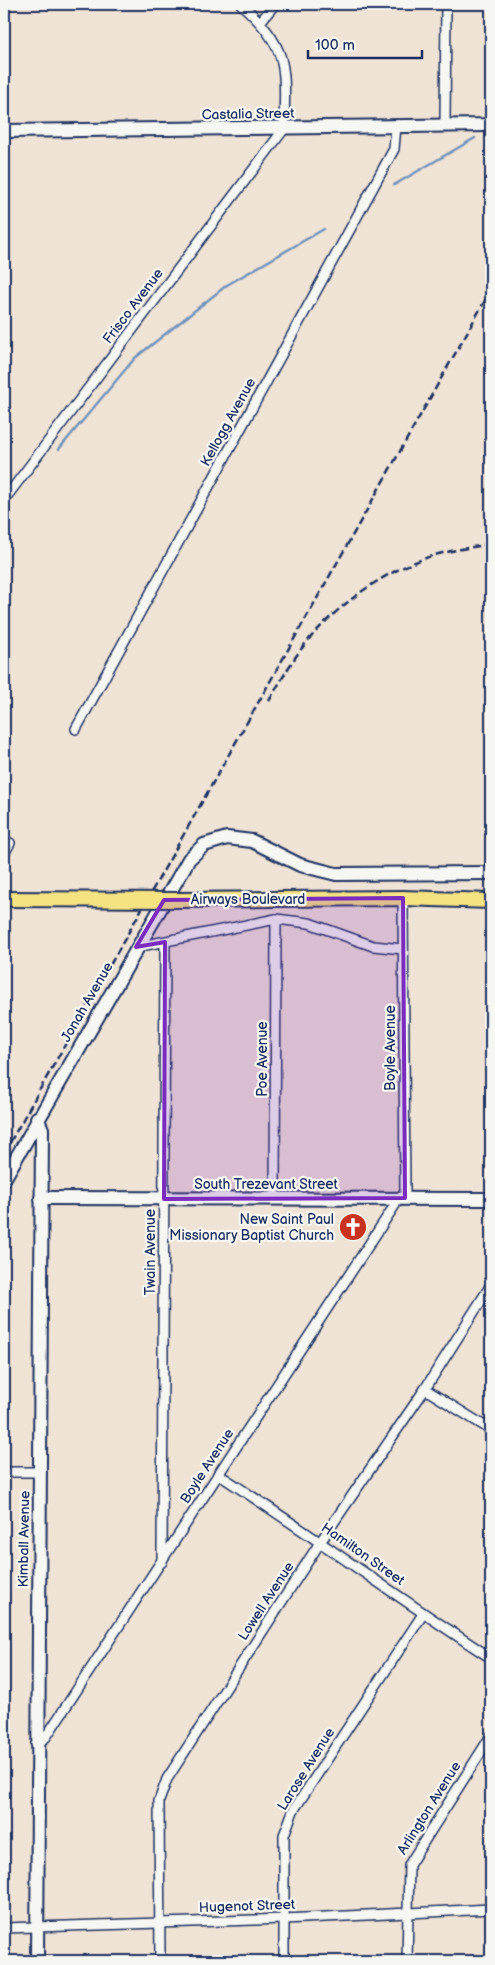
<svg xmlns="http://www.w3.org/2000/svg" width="495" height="1965" viewBox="0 0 495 1965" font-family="'Balsamiq Sans',sans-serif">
	<rect width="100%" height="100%" fill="#efe3d5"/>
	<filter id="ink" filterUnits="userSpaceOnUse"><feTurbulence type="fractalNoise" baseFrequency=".02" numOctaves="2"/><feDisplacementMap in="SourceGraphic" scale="10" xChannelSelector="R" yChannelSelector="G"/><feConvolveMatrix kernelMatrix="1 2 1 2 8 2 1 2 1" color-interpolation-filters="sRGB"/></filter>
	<g filter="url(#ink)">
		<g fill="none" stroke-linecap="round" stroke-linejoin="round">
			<g stroke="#7393ba" stroke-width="2.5">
				<polyline points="394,185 475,138"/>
				<polyline points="59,449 135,358 227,285 324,229"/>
			</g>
			<defs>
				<g id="street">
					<polyline points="261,21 275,4"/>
					<polyline points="445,124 446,4"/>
					<path d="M4,500L284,129C285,68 290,47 241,4"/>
					<polyline points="76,729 394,149 396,126"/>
					<polyline points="4,854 10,843"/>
					<polyline points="403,898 405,1198"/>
					<polyline points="136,947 276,919 309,923 373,946 403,949"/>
					<polyline points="275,1198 276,919"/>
					<polyline points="425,1389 491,1430"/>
					<polyline points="4,1472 40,1472"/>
					<path d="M218,1474C310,1534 399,1598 491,1658"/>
					<polyline points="162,1562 165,942"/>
					<polyline points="36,1744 46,1737 395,1205 396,1199"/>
					<polyline points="4,1928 284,1919 491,1909"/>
					<polyline points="160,1961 159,1801 167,1779 321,1541 425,1389 491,1285"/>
					<polyline points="284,1961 284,1835 293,1811 423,1614"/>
					<polyline points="407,1961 409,1865 491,1736"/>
				</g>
				<g id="secondary">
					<polyline points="4,131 487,125 491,123"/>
					<polyline points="4,1179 189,859 204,845 227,838 252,841 300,865 336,874 491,873"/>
					<polyline points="41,1198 491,1199"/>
					<polyline points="37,1961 42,1129 37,1118"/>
				</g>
				<polyline id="primary" points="177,900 403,898 491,901"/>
			</defs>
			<use href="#street" stroke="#1b2f5e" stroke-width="12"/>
			<use href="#secondary" stroke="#1b2f5e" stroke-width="16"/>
			<use href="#primary" stroke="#1b2f5e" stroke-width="18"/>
			<use href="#street" stroke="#f6f6f2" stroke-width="9"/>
			<use href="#secondary" stroke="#f6f6f2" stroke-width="12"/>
			<use href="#primary" stroke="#f5e382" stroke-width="14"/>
			<g stroke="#1b2f5e" stroke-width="2.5" stroke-dasharray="8 4" stroke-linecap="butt">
				<path d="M269,701C282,679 294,656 311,637C344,600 388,569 435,555C453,550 473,547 491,544"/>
				<polyline points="4,1153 491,290"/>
			</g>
			<defs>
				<polyline id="primary-bridge" points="4,899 177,900"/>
			</defs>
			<use href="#primary-bridge" stroke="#1b2f5e" stroke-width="18" stroke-linecap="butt"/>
			<use href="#primary-bridge" stroke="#f5e382" stroke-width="14"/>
		</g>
	</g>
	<path fill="#7b2cbf" fill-opacity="0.2" stroke="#7b2cbf" stroke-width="4" stroke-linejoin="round" d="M403,898L405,1198L164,1199L165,942L136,947L164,900Z"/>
	<defs>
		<symbol id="church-disc" viewBox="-11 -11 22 22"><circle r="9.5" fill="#c8321e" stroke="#f6f6f2"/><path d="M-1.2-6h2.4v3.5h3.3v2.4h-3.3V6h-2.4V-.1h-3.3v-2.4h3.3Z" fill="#fff"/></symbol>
	</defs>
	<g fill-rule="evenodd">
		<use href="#church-disc" x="337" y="1211" width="32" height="32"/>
	</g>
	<g text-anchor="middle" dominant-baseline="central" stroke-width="4.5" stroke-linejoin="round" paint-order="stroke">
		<g font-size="14" fill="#1b2f5e" stroke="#f6f6f2">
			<text transform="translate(248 114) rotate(-1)">Castalia Street</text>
			<text transform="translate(133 306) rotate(-53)">Frisco Avenue</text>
			<text transform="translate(228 422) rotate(-61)">Kellogg Avenue</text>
			<text x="248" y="899">Airways Boulevard</text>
			<text transform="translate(87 1002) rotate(-60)">Jonah Avenue</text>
			<text transform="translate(390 1048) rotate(-90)">Boyle Avenue</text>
			<text transform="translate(262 1059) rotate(-90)">Poe Avenue</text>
			<text x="266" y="1184">South Trezevant Street</text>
			<text transform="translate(150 1252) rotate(-90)">Twain Avenue</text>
			<text transform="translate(207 1466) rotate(-57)">Boyle Avenue</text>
			<text transform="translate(24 1539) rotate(-89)">Kimball Avenue</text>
			<text transform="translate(363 1554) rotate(35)">Hamilton Street</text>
			<text transform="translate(266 1601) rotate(-57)">Lowell Avenue</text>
			<text transform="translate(306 1769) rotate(-58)">Larose Avenue</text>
			<text transform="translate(429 1808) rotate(-58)">Arlington Avenue</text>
			<text transform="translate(247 1906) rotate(-2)">Hugenot Street</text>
		</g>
		<g font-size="14" fill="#1b2f5e" stroke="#f6f6f2" text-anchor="end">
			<text x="334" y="1219">New Saint Paul<tspan x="334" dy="16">Missionary Baptist Church</tspan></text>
		</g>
	</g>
	<rect width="495" height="1965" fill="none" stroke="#f6f6f2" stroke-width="20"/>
	<rect x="10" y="10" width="475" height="1945" fill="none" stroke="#1b2f5e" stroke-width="2" filter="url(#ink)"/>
	<path d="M308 50v8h114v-8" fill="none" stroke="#1b2f5e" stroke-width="2.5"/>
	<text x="315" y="50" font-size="15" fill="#1b2f5e" stroke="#f6f6f2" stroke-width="4" paint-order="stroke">100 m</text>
</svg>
